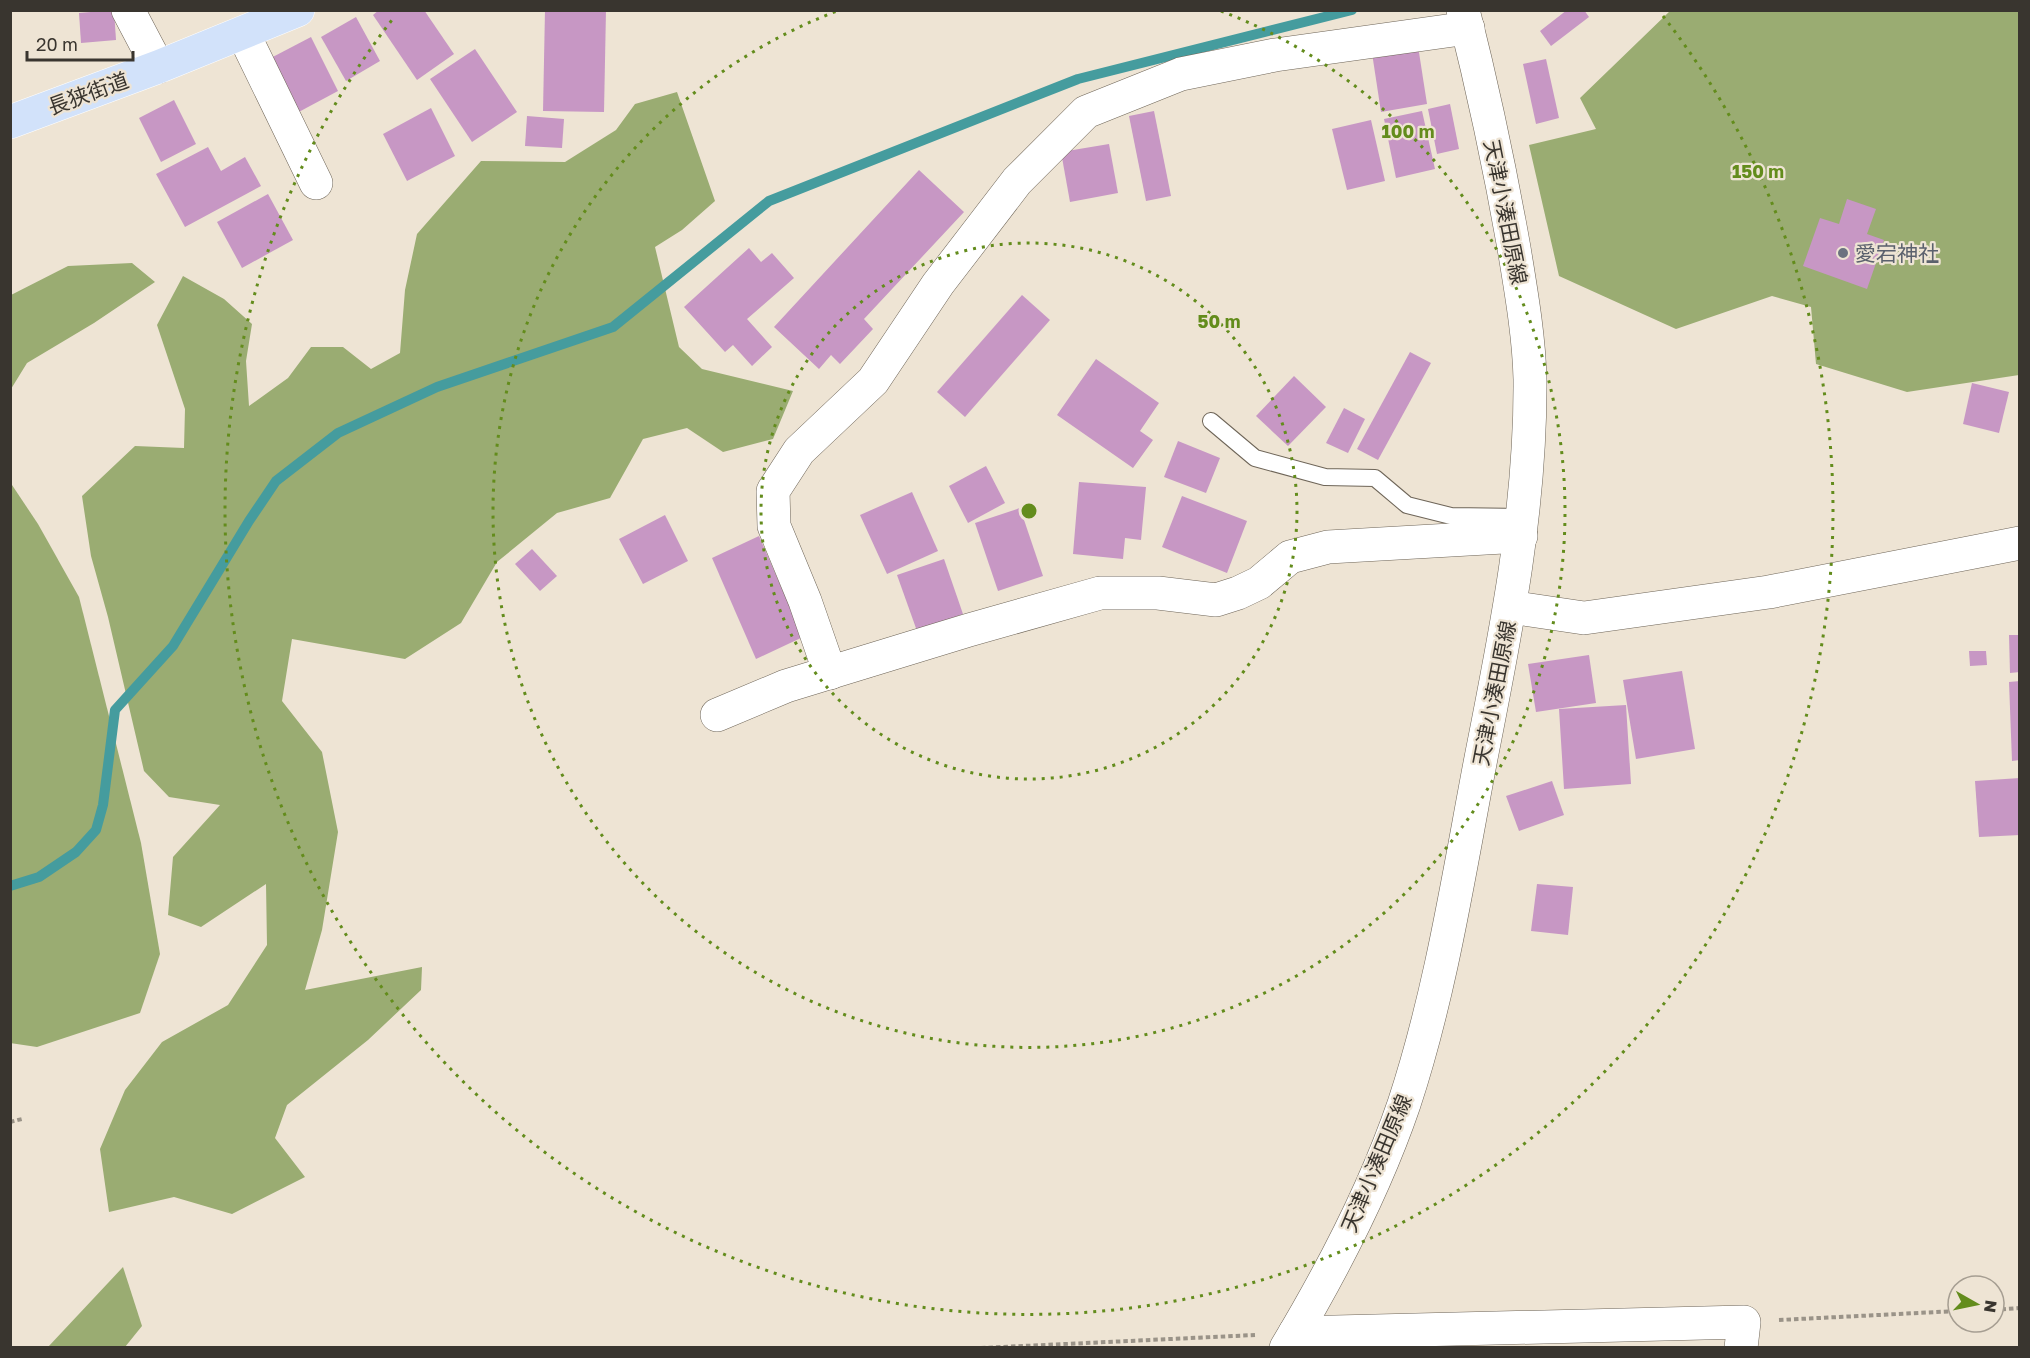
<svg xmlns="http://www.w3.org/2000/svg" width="2030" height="1358" viewBox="0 0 2030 1358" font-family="'Golos Text','Noto Sans JP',sans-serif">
	<rect width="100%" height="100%" fill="#eee4d4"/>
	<g fill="#9aac72">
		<polygon points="1670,11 2019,11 2019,375 1907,392 1816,364 1811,307 1772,296 1676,329 1559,276 1529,145 1596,129 1580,98"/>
		<polygon points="677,92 715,201 682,230 655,247 679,347 702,369 793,391 773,439 723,452 687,428 643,439 610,498 557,513 497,562 461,623 405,659 292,639 282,701 322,752 338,832 322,930 305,990 422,967 421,990 368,1040 287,1105 275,1138 305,1177 232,1214 174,1197 109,1212 100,1149 125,1090 162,1042 228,1005 267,945 266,884 201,927 168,915 173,857 220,805 169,797 144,771 108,617 91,556 82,496 135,446 184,448 185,409 157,325 183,276 224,299 252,324 246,361 249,406 288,378 311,347 343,347 371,369 400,353 405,290 417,234 481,161 565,162 616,130 635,104"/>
		<polygon points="132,263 155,282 94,323 27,363 11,389 11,295 68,266"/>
		<polygon points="10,482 38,524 79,597 141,843 160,954 140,1013 37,1047 10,1043"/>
		<polygon points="123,1267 142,1326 125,1347 48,1347"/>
	</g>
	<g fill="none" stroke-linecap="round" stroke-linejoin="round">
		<polyline stroke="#459c9e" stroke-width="10" points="10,886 39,877 76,852 96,830 103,805 115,710 173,646 249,521 276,481 338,433 437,387 613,327 769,201 1078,79 1352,10"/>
	</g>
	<g fill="#c797c4">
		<polygon points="114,10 116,40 81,43 79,13"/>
		<polygon points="379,10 424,10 454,54 417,80 373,15"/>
		<polygon points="545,10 606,10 604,112 543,111"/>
		<polygon points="1567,10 1584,10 1589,17 1551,46 1540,31"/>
		<polygon points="356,17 380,61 346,81 321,37"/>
		<polygon points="311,37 338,91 295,114 267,60"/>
		<polygon points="1418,46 1427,104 1381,112 1372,53"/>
		<polygon points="475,49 517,112 472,142 430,79"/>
		<polygon points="1546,59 1559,118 1536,124 1523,64"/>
		<polygon points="174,100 196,144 161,162 139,118"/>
		<polygon points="1450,104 1459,149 1437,154 1428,109"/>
		<polygon points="431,108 455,156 407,181 383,134"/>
		<polygon points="1154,111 1171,196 1146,201 1129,116"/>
		<polygon points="1422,111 1435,169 1396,178 1384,119"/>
		<polygon points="527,116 564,119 562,148 525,146"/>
		<polygon points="1371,120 1385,181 1347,190 1332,129"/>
		<polygon points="1109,144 1118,193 1070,202 1061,152"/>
		<polygon points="208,147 221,171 245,157 261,186 185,227 156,174"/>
		<polygon points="919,170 964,212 864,319 873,329 840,364 831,355 819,369 774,327"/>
		<polygon points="268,194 293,240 242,268 217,222"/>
		<polygon points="1847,199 1876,209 1867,234 1884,240 1867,289 1803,266 1820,218 1839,224"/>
		<polygon points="749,248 761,262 772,253 794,278 747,319 772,347 752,366 733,345 725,352 684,307"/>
		<polygon points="1022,295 1050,320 965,417 937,392"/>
		<polygon points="1410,352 1431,363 1378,460 1357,449"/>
		<polygon points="1096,359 1159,403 1140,431 1153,440 1133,468 1057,415"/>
		<polygon points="1294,376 1326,407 1288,446 1256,416"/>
		<polygon points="1972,383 2009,392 1999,433 1963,424"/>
		<polygon points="1344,408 1365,419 1348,453 1326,443"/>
		<polygon points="1178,441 1220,458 1206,493 1164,477"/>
		<polygon points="986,466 1005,503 968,523 949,486"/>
		<polygon points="1079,482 1146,487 1141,540 1125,538 1123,559 1073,554"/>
		<polygon points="912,492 938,551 887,574 860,515"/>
		<polygon points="1182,496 1247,521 1227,573 1162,547"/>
		<polygon points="1020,508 1043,576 998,591 975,523"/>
		<polygon points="665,515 688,561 643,584 619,539"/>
		<polygon points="759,536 803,637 756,659 712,558"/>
		<polygon points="532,549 557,576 540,591 515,564"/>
		<polygon points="944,559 963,614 917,631 897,575"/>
		<polygon points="2009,635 2020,635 2020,672 2010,673"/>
		<polygon points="1969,651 1986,651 1987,665 1970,666"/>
		<polygon points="1589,655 1596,703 1536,712 1528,664"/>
		<polygon points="1682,671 1695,749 1636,759 1623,680"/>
		<polygon points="2020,681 2020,760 2012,761 2009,682"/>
		<polygon points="1626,705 1631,784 1564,789 1559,709"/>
		<polygon points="2020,778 2020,835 1979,837 1975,781"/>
		<polygon points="1552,781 1564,815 1519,831 1506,796"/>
		<polygon points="1537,884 1573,887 1568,935 1531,931"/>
	</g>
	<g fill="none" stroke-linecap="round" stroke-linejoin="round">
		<defs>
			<polyline id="lane" points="1211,421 1255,458 1325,477 1375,478 1407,505 1451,516 1523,517"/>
			<g id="street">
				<polyline points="128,10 158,67"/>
				<polyline points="243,33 316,183"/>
				<polyline points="1510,607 1584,618 1769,592 2020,543"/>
				<polyline points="830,673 805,601 774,526 773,491 799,451 873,381 938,284 1017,181 1086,112 1181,74 1275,55 1468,28"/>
				<polyline points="717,715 786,686 969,630 1100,593 1158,593 1216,600 1238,593 1259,583 1290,557 1328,547 1521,536"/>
				<polyline points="1295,1333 1744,1322 1741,1348"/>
			</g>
			<path id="secondary" d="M1286,1348C1331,1273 1376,1186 1404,1104C1441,992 1459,873 1481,758C1506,632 1531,508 1530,379C1529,336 1521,291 1514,248C1500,169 1483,89 1463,10"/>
			<polyline id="primary" points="10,122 158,67 298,10"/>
		</defs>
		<use href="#lane" stroke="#6e6558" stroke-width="18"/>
		<use href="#street" stroke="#6e6558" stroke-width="34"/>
		<use href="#secondary" stroke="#6e6558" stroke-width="34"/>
		<use href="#primary" stroke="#fff" stroke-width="34"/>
		<g stroke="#9a9388" stroke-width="4" stroke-dasharray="4.5 3" stroke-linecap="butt">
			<polyline points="10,1122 22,1119"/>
			<polyline points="1994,1310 2020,1308"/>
			<polyline points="1779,1320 1958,1311"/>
			<polyline points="981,1348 1255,1335"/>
		</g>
		<use href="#lane" stroke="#fff" stroke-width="16"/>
		<use href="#street" stroke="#fff" stroke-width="33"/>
		<use href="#secondary" stroke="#fff" stroke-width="33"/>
		<use href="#primary" stroke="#d2e2fa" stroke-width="33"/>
	</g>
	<g fill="none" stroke="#638c1c" stroke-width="3" stroke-dasharray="3 6">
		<circle cx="1029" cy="511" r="268"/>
		<path d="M1221 11A536 536 0 1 1 837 11"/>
		<path d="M1663 16A804 804 0 1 1 395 16"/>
	</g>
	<circle fill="#6b7280" stroke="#eee4d4" stroke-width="2" cx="1843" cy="253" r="6"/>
	<g text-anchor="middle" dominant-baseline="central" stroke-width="4.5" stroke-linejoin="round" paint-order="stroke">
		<g font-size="21" fill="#39352f" stroke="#eee4d4">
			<text transform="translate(88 93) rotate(-20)">長狭街道</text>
			<text transform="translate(1506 212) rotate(79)">天津小湊田原線</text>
			<text transform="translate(1494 693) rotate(-79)">天津小湊田原線</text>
			<text transform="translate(1376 1163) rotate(-67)">天津小湊田原線</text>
		</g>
		<g font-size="21" fill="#5b616d" stroke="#eee4d4" text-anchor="start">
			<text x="1855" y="253">愛宕神社</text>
		</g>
	</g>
	<circle cx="1029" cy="511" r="9" fill="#638c1c" stroke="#eee4d4" stroke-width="3"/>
	<g font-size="18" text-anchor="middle" font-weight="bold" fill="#638c1c" stroke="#eee4d4" stroke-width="4.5" stroke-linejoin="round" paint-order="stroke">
		<text x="1408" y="138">100 m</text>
		<text x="1758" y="178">150 m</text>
		<text x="1219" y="328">50 m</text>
	</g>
	<rect width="2030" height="1358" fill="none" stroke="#39352f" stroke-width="24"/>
	<g transform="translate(1976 1304) rotate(99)"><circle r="28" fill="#eee4d4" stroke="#a69e92" stroke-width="1.5"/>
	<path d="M0-4.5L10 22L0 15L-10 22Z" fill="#638c1c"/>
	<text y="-9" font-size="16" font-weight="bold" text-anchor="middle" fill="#39352f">N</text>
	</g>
	<path d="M27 51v9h106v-9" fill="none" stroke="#39352f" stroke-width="3"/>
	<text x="36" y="51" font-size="18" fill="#39352f" stroke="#eee4d4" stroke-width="4.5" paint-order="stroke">20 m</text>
</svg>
